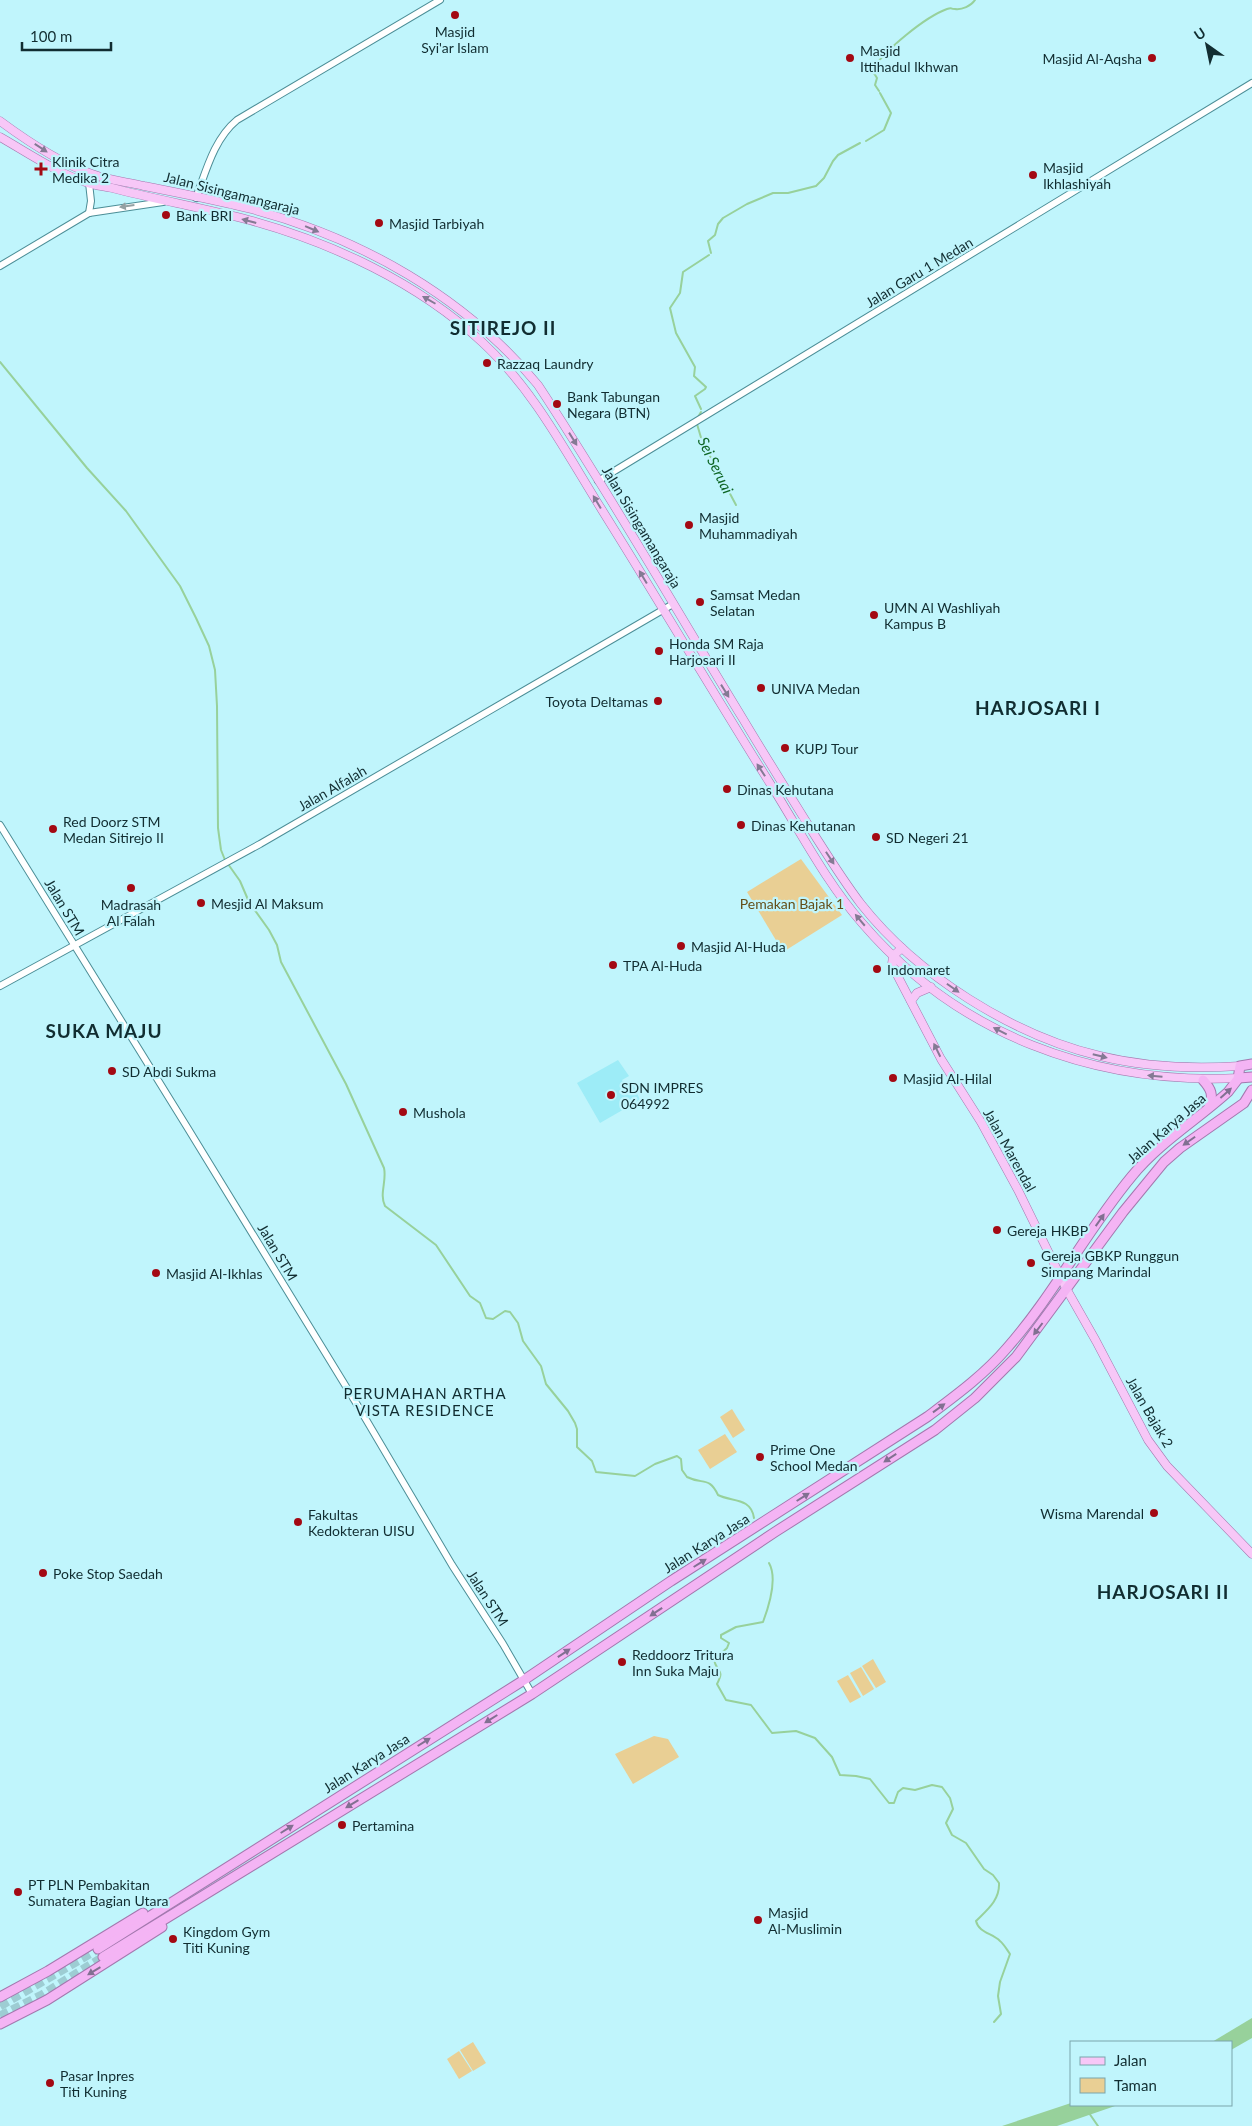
<svg xmlns="http://www.w3.org/2000/svg" width="1252" height="2126" viewBox="0 0 1252 2126" font-family="Lato,sans-serif">
	<rect width="100%" height="100%" fill="#c0f5fc"/>
	<polygon fill="#9decf7" points="618,1060 629,1076 622,1080 625,1086 632,1082 640,1100 600,1123 577,1083"/>
	<g fill="#e9cf94">
		<polygon points="801,859 842,915 783,952 747,892"/>
		<polygon points="732,1409 745,1430 733,1438 720,1417"/>
		<polygon points="725,1434 737,1452 710,1469 698,1450"/>
		<polygon points="873,1659 886,1682 876,1688 862,1666"/>
		<polygon points="861,1667 874,1689 863,1696 850,1673"/>
		<polygon points="848,1675 861,1697 850,1703 837,1681"/>
		<polygon points="654,1736 668,1739 679,1757 633,1784 615,1754"/>
		<polygon points="473,2042 486,2063 473,2071 460,2050"/>
		<polygon points="459,2051 472,2071 459,2079 447,2059"/>
	</g>
	<g fill="#97d19b">
		<polygon points="1252,2018 1252,2038 1231,2050 1231,2042 1212,2042"/>
		<polygon points="1071,2103 1071,2105 1118,2105 1057,2126 1002,2126"/>
	</g>
	<g fill="none" stroke-linecap="round" stroke-linejoin="round">
		<g stroke="#97d19b" stroke-width="2">
			<path d="M879,91L875,85L877,78L872,70C885,50 925,17 947,9C953,7 949,9 955,9C962,10 971,6 975,0"/>
			<polyline points="866,141 884,130 891,113 880,93"/>
			<polyline points="711,253 708,241 715,235 718,224 723,218 747,204 773,193 788,193 816,186 824,178 833,161 838,155 860,143"/>
			<polyline points="0,362 87,468 126,511 180,586 196,618 209,646 215,670 217,706 218,828 221,850 225,860"/>
			<polyline points="701,409 695,396 705,389 706,387 694,376 695,367 676,333 670,308 680,293 683,272 709,255"/>
			<polyline points="698,417 701,412"/>
			<polyline points="697,424 702,441 736,505"/>
			<path d="M228,864L240,881L249,902L269,930L277,945L281,962L346,1084L384,1168C387,1181 379,1194 385,1206L436,1245L470,1296L480,1303L486,1318L493,1319L505,1311L510,1312L518,1323L523,1341L541,1366L546,1384L568,1411L575,1423L577,1429V1447L592,1461L596,1472L635,1476L655,1464L677,1456L681,1459L682,1470L687,1477C703,1485 709,1476 718,1495C731,1502 751,1497 754,1518"/>
			<path d="M769,1563C778,1579 769,1606 763,1622L736,1627L721,1635V1638L729,1643L727,1648L714,1660C717,1673 725,1669 717,1684L726,1700L751,1705L772,1733L796,1731L815,1738L832,1757L840,1775L856,1776L870,1779L889,1803H894L898,1792L903,1788L915,1790L932,1785L942,1787L950,1798L953,1809L946,1823L952,1835L966,1843L984,1869L993,1875L999,1883C1000,1900 987,1910 976,1921C979,1933 992,1933 1000,1941C1004,1944 1007,1950 1010,1954L1000,1982L998,1996L1001,2014L994,2022"/>
			<polyline points="1089,2113 1098,2126"/>
		</g>
		<g stroke="#9dcdd3" stroke-width="9" stroke-dasharray="9 4.5" stroke-linecap="butt">
			<polyline points="0,2006 98,1949"/>
			<polyline points="0,2016 42,1995 103,1957"/>
		</g>
		<defs>
			<g id="tertiary">
				<polyline points="89,183 91,201 89,213"/>
				<path d="M196,198C206,171 214,139 237,120L440,0"/>
				<polyline points="0,266 89,213 163,202"/>
				<polyline points="598,481 1252,83"/>
				<polyline points="0,825 187,1127 361,1411 452,1565 503,1644 532,1694"/>
				<polyline points="0,986 260,844 673,604"/>
			</g>
			<g id="primary">
				<path d="M0,121C27,141 60,163 92,174C108,180 127,182 144,186C179,193 216,200 251,209C361,238 465,297 538,385C610,494 675,608 743,719C767,759 792,799 817,839C831,861 845,883 861,904C917,975 1012,1035 1100,1056C1145,1067 1194,1069 1240,1066"/>
				<path d="M0,137C28,153 57,173 88,183C96,186 104,186 112,188C158,200 204,208 249,220C333,243 418,283 482,342C534,390 565,451 602,510C659,601 714,694 771,785C800,831 826,882 862,923C958,1035 1094,1085 1239,1078"/>
				<polyline points="902,948 893,956 892,964 895,971 941,1059 981,1122 1018,1190 1067,1290 1096,1341 1148,1440 1167,1466 1252,1554"/>
				<polyline points="911,1001 917,993 931,987"/>
			</g>
			<g id="trunk">
				<polyline points="1239,1078 1252,1077"/>
				<path d="M1203,1080C1211,1089 1214,1095 1209,1107"/>
				<path d="M98,1949L524,1680L671,1581L927,1417C955,1396 984,1375 1007,1348C1053,1296 1087,1230 1132,1176C1159,1143 1197,1120 1228,1092L1238,1079L1240,1066L1252,1064"/>
				<polyline points="103,1957 532,1694 775,1532 935,1430 975,1398 1016,1357 1123,1212 1164,1162 1180,1148 1244,1103 1252,1090"/>
				<polyline points="0,1997 48,1971 143,1913"/>
				<polyline points="0,2024 47,2000 162,1927"/>
			</g>
		</defs>
		<use href="#tertiary" stroke="#4c8e97" stroke-width="8"/>
		<use href="#primary" stroke="#a378ae" stroke-width="9"/>
		<use href="#trunk" stroke="#a378ae" stroke-width="11"/>
		<use href="#tertiary" stroke="#fff" stroke-width="6"/>
		<use href="#primary" stroke="#f7c7f7" stroke-width="8"/>
		<use href="#trunk" stroke="#f4b4f4" stroke-width="9"/>
	</g>
	<defs><path id="oneway-solid" d="M-6-.8H1V-3.2L6.5 0L1 3.2V.8H-6Z" transform="scale(1.25)"/></defs>
	<g fill="#847a94">
		<use href="#oneway-solid" transform="translate(41 148) rotate(33)"/>
		<use href="#oneway-solid" transform="translate(249 221) rotate(-165)"/>
		<use href="#oneway-solid" transform="translate(312 229) rotate(23)"/>
		<use href="#oneway-solid" transform="translate(429 300) rotate(-150)"/>
		<use href="#oneway-solid" transform="translate(573 439) rotate(58)"/>
		<use href="#oneway-solid" transform="translate(597 502) rotate(-121)"/>
		<use href="#oneway-solid" transform="translate(643 577) rotate(-121)"/>
		<use href="#oneway-solid" transform="translate(725 691) rotate(58)"/>
		<use href="#oneway-solid" transform="translate(761 770) rotate(-123)"/>
		<use href="#oneway-solid" transform="translate(830 858) rotate(57)"/>
		<use href="#oneway-solid" transform="translate(860 920) rotate(-130)"/>
		<use href="#oneway-solid" transform="translate(953 988) rotate(35)"/>
		<use href="#oneway-solid" transform="translate(1000 1031) rotate(-153)"/>
		<use href="#oneway-solid" transform="translate(937 1050) rotate(-116)"/>
		<use href="#oneway-solid" transform="translate(1100 1056) rotate(14)"/>
		<use href="#oneway-solid" transform="translate(1155 1076) rotate(-175)"/>
	</g>
	<use fill="#94a0a2" href="#oneway-solid" transform="translate(127 206) rotate(172)"/>
	<g fill="#827092">
		<use href="#oneway-solid" transform="translate(1226 1093) rotate(-42)"/>
		<use href="#oneway-solid" transform="translate(1189 1141) rotate(145)"/>
		<use href="#oneway-solid" transform="translate(1100 1220) rotate(-55)"/>
		<use href="#oneway-solid" transform="translate(1038 1329) rotate(127)"/>
		<use href="#oneway-solid" transform="translate(939 1408) rotate(-36)"/>
		<use href="#oneway-solid" transform="translate(890 1458) rotate(147)"/>
		<use href="#oneway-solid" transform="translate(803 1497) rotate(-32)"/>
		<use href="#oneway-solid" transform="translate(700 1563) rotate(-32)"/>
		<use href="#oneway-solid" transform="translate(656 1612) rotate(146)"/>
		<use href="#oneway-solid" transform="translate(564 1653) rotate(-34)"/>
		<use href="#oneway-solid" transform="translate(491 1719) rotate(148)"/>
		<use href="#oneway-solid" transform="translate(424 1742) rotate(-32)"/>
		<use href="#oneway-solid" transform="translate(352 1804) rotate(149)"/>
		<use href="#oneway-solid" transform="translate(287 1829) rotate(-32)"/>
		<use href="#oneway-solid" transform="translate(94 1971) rotate(149)"/>
	</g>
	<g fill="#a30913" stroke="#c0f5fc" stroke-width="2">
		<circle cx="455" cy="15" r="5"/>
		<circle cx="850" cy="58" r="5"/>
		<circle cx="1152" cy="58" r="5"/>
		<path d="M38.5 161.5h5v5h5v5h-5v5h-5v-5h-5v-5h5z"/>
		<circle cx="1033" cy="175" r="5"/>
		<circle cx="166" cy="215" r="5"/>
		<circle cx="379" cy="223" r="5"/>
		<circle cx="487" cy="363" r="5"/>
		<circle cx="557" cy="404" r="5"/>
		<circle cx="689" cy="525" r="5"/>
		<circle cx="700" cy="602" r="5"/>
		<circle cx="874" cy="615" r="5"/>
		<circle cx="659" cy="651" r="5"/>
		<circle cx="761" cy="688" r="5"/>
		<circle cx="658" cy="701" r="5"/>
		<circle cx="785" cy="748" r="5"/>
		<circle cx="727" cy="789" r="5"/>
		<circle cx="741" cy="825" r="5"/>
		<circle cx="53" cy="829" r="5"/>
		<circle cx="876" cy="837" r="5"/>
		<circle cx="131" cy="888" r="5"/>
		<circle cx="201" cy="903" r="5"/>
		<circle cx="681" cy="946" r="5"/>
		<circle cx="613" cy="965" r="5"/>
		<circle cx="877" cy="969" r="5"/>
		<circle cx="112" cy="1071" r="5"/>
		<circle cx="893" cy="1078" r="5"/>
		<circle cx="611" cy="1095" r="5"/>
		<circle cx="403" cy="1112" r="5"/>
		<circle cx="997" cy="1230" r="5"/>
		<circle cx="1031" cy="1263" r="5"/>
		<circle cx="156" cy="1273" r="5"/>
		<circle cx="760" cy="1457" r="5"/>
		<circle cx="1154" cy="1513" r="5"/>
		<circle cx="298" cy="1522" r="5"/>
		<circle cx="43" cy="1573" r="5"/>
		<circle cx="622" cy="1662" r="5"/>
		<circle cx="342" cy="1825" r="5"/>
		<circle cx="18" cy="1892" r="5"/>
		<circle cx="758" cy="1920" r="5"/>
		<circle cx="173" cy="1939" r="5"/>
		<circle cx="50" cy="2083" r="5"/>
	</g>
	<g text-anchor="middle" dominant-baseline="central" stroke-width="4.5" stroke-linejoin="round" paint-order="stroke">
		<g font-size="14" fill="#112d31" stroke="#c0f5fc" text-anchor="start">
			<text x="455" y="31" text-anchor="middle">Masjid<tspan x="455" dy="16">Syi'ar Islam</tspan></text>
			<text x="860" y="50">Masjid<tspan x="860" dy="16">Ittihadul Ikhwan</tspan></text>
			<text x="1142" y="58" text-anchor="end">Masjid Al-Aqsha</text>
			<text x="52" y="161">Klinik Citra<tspan x="52" dy="16">Medika 2</tspan></text>
			<text x="1043" y="167">Masjid<tspan x="1043" dy="16">Ikhlashiyah</tspan></text>
			<text x="176" y="215">Bank BRI</text>
			<text x="389" y="223">Masjid Tarbiyah</text>
			<text x="497" y="363">Razzaq Laundry</text>
			<text x="567" y="396">Bank Tabungan<tspan x="567" dy="16">Negara (BTN)</tspan></text>
			<text x="699" y="517">Masjid<tspan x="699" dy="16">Muhammadiyah</tspan></text>
			<text x="710" y="594">Samsat Medan<tspan x="710" dy="16">Selatan</tspan></text>
			<text x="884" y="607">UMN Al Washliyah<tspan x="884" dy="16">Kampus B</tspan></text>
			<text x="669" y="643">Honda SM Raja<tspan x="669" dy="16">Harjosari II</tspan></text>
			<text x="771" y="688">UNIVA Medan</text>
			<text x="648" y="701" text-anchor="end">Toyota Deltamas</text>
			<text x="795" y="748">KUPJ Tour</text>
			<text x="737" y="789">Dinas Kehutana</text>
			<text x="63" y="821">Red Doorz STM<tspan x="63" dy="16">Medan Sitirejo II</tspan></text>
			<text x="751" y="825">Dinas Kehutanan</text>
			<text x="886" y="837">SD Negeri 21</text>
			<text x="211" y="903">Mesjid Al Maksum</text>
			<text x="131" y="904" text-anchor="middle">Madrasah<tspan x="131" dy="16">Al Falah</tspan></text>
			<text x="691" y="946">Masjid Al-Huda</text>
			<text x="623" y="965">TPA Al-Huda</text>
			<text x="887" y="969">Indomaret</text>
			<text x="122" y="1071">SD Abdi Sukma</text>
			<text x="903" y="1078">Masjid Al-Hilal</text>
			<text x="621" y="1087">SDN IMPRES<tspan x="621" dy="16">064992</tspan></text>
			<text x="413" y="1112">Mushola</text>
			<text x="1007" y="1230">Gereja HKBP</text>
			<text x="1041" y="1255">Gereja GBKP Runggun<tspan x="1041" dy="16">Simpang Marindal</tspan></text>
			<text x="166" y="1273">Masjid Al-Ikhlas</text>
			<text x="770" y="1449">Prime One<tspan x="770" dy="16">School Medan</tspan></text>
			<text x="1144" y="1513" text-anchor="end">Wisma Marendal</text>
			<text x="308" y="1514">Fakultas<tspan x="308" dy="16">Kedokteran UISU</tspan></text>
			<text x="53" y="1573">Poke Stop Saedah</text>
			<text x="632" y="1654">Reddoorz Tritura<tspan x="632" dy="16">Inn Suka Maju</tspan></text>
			<text x="352" y="1825">Pertamina</text>
			<text x="28" y="1884">PT PLN Pembakitan<tspan x="28" dy="16">Sumatera Bagian Utara</tspan></text>
			<text x="768" y="1912">Masjid<tspan x="768" dy="16">Al-Muslimin</tspan></text>
			<text x="183" y="1931">Kingdom Gym<tspan x="183" dy="16">Titi Kuning</tspan></text>
			<text x="60" y="2075">Pasar Inpres<tspan x="60" dy="16">Titi Kuning</tspan></text>
		</g>
		<g font-size="14" fill="#112d31" stroke="#c0f5fc">
			<text transform="translate(232 193) rotate(14)">Jalan Sisingamangaraja</text>
			<text transform="translate(919 272) rotate(-31)">Jalan Garu 1 Medan</text>
			<text transform="translate(642 527) rotate(59)">Jalan Sisingamangaraja</text>
			<text transform="translate(332 788) rotate(-30)">Jalan Alfalah</text>
			<text transform="translate(65 907) rotate(59)">Jalan STM</text>
			<text transform="translate(1166 1128) rotate(-41)">Jalan Karya Jasa</text>
			<text transform="translate(1010 1150) rotate(61)">Jalan Marendal</text>
			<text transform="translate(278 1252) rotate(59)">Jalan STM</text>
			<text transform="translate(1150 1412) rotate(60)">Jalan Bajak 2</text>
			<text transform="translate(706 1543) rotate(-32)">Jalan Karya Jasa</text>
			<text transform="translate(488 1598) rotate(57)">Jalan STM</text>
			<text transform="translate(366 1763) rotate(-32)">Jalan Karya Jasa</text>
		</g>
		<g font-size="14" fill="#644f19" stroke="#c0f5fc">
			<text x="792" y="903">Pemakan Bajak 1</text>
		</g>
		<g font-size="15" font-style="italic" fill="#0e6625" stroke="#c0f5fc">
			<text transform="translate(716 465) rotate(64)">Sei Seruai</text>
		</g>
		<g font-size="15" letter-spacing="1" fill="#112d31" stroke="#c0f5fc">
			<text x="425" y="1393">PERUMAHAN ARTHA<tspan x="425" dy="17">VISTA RESIDENCE</tspan></text>
		</g>
		<g font-size="19" font-weight="bold" letter-spacing="1" fill="#112d31" stroke="#c0f5fc">
			<text x="503" y="327">SITIREJO II</text>
			<text x="1038" y="707">HARJOSARI I</text>
			<text x="104" y="1030">SUKA MAJU</text>
			<text x="1163" y="1591">HARJOSARI II</text>
		</g>
	</g>
	<rect x="1070" y="2041" width="162" height="65" fill="#c0f5fc" stroke="#7aa5ab"/>
	<rect x="1080" y="2057" width="25" height="8" fill="#f7c7f7" stroke="#7aa5ab"/>
	<text x="1114" y="2066" font-size="15" fill="#112d31">Jalan</text>
	<rect x="1080" y="2078" width="25" height="15" fill="#e9cf94" stroke="#7aa5ab"/>
	<text x="1114" y="2091" font-size="15" fill="#112d31">Taman</text>
	<g transform="translate(1207 45) rotate(327)" stroke="#c0f5fc" stroke-width="4" paint-order="stroke">
	<path d="M0-4L9 19L0 12L-9 19Z" fill="#112d31"/>
	<text y="-8" font-size="14" font-weight="bold" text-anchor="middle" fill="#112d31">U</text>
	</g>
	<path d="M22 42v8h89v-8" fill="none" stroke="#112d31" stroke-width="2.5"/>
	<text x="30" y="42" font-size="15" fill="#112d31" stroke="#c0f5fc" stroke-width="4" paint-order="stroke">100 m</text>
</svg>
